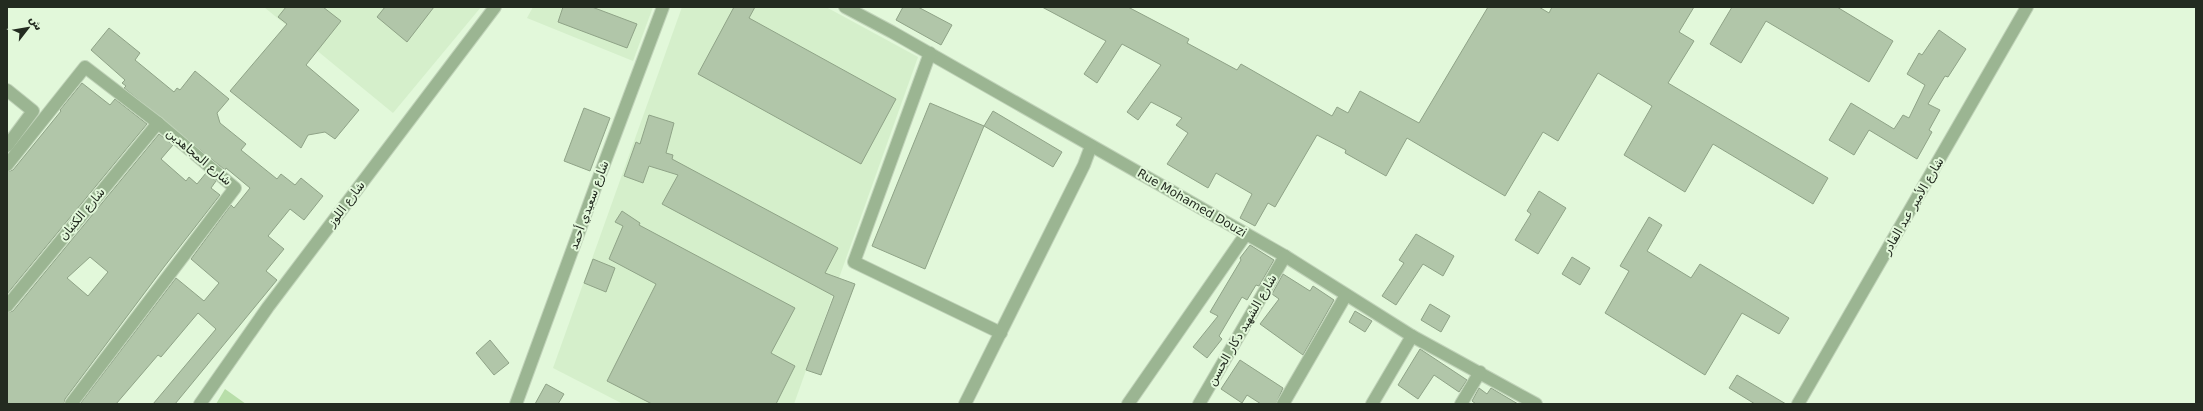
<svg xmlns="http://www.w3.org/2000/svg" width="2203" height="411" viewBox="0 0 2203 411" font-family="'DejaVu Sans','Noto Naskh Arabic',sans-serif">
	<rect width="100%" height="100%" fill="#e2f8da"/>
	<g fill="#d5efcb">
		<polygon points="264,7 481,7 393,113"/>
		<polygon points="533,7 653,7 633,61 527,18"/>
		<polygon points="682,7 826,7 918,57 794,404 623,404 553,368"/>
	</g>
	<polygon fill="#b8dea9" points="225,389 246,404 216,404"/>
	<g fill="#b1c6a9" stroke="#8fa387" fill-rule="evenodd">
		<polygon points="286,7 323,7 341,21 306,65 359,110 335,139 325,132 308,135 301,148 230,91 287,24 278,17"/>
		<polygon points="385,7 434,7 407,42 377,17"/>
		<polygon points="563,7 592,7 637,24 627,48 558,22"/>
		<polygon points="734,7 755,7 749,18 896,99 861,164 698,74"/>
		<polygon points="903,7 918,7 952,25 941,45 896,20"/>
		<polygon points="1042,7 1128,7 1189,39 1187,43 1237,70 1241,64 1332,116 1337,107 1348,113 1360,91 1419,123 1488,7 1539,7 1549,13 1552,7 1694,7 1679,32 1694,41 1668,83 1828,178 1813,204 1713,144 1685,192 1624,155 1652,106 1598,73 1558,141 1543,132 1505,196 1407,138 1386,176 1345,153 1346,150 1317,135 1275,207 1268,203 1255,226 1240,218 1252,194 1216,173 1208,188 1167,164 1188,133 1176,125 1182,118 1151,102 1138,120 1127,112 1161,65 1122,44 1097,83 1084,74 1106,41"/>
		<polygon points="1732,7 1837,7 1893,41 1869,82 1766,21 1741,63 1710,44"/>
		<polygon points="109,28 140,53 135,60 174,92 177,88 180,90 195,71 229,99 217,113 220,123 246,144 241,150 277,179 281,174 295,185 301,178 323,196 304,220 290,209 268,236 284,249 266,271 277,280 175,404 153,404 216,329 198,313 161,357 158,355 116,404 80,404 176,278 204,301 219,283 191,259 231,205 234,208 250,188 226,168 225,170 124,88 126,86 122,83 125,80 91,50"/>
		<polygon points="1939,30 1966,49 1948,77 1945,76 1928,104 1940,110 1929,130 1932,132 1917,159 1869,130 1854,155 1829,140 1851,103 1894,129 1903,115 1909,118 1925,85 1907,74 1919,53 1922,55"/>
		<polygon points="82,83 110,105 115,99 147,124 7,294 7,172 13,170 61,111 60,110"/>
		<polygon points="930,103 984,126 925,269 872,246"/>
		<polygon points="584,108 610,118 590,171 564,161"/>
		<polygon points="993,111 1062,152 1053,167 984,126"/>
		<polygon points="649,115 674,123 666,153 673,155 672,159 838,248 825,273 855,284 821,375 806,370 834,296 662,204 678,175 649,166 643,183 624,176 636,142 640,144"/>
		<path d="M159,134L173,145L161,159L186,181L189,177L197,184L206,173L216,181L211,188L220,195L164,267L65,399L64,404H7V313L13,311ZM90,257L108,272L88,296L67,278Z"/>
		<polygon points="1539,191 1566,208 1538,254 1515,240 1531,214 1527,211"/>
		<polygon points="622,211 640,223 639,225 795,308 771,353 795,366 776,404 652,404 607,381 656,284 609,259 623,226 615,222"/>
		<polygon points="1649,217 1662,225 1647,251 1691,278 1700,264 1789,318 1779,334 1742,313 1705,375 1605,313 1629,271 1620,266"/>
		<polygon points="1416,234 1454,256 1443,276 1423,264 1396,305 1382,296 1404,263 1399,260"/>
		<polygon points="1250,245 1274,260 1259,286 1256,285 1247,300 1242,297 1219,336 1222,339 1207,358 1193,347 1218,316 1210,312 1241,260 1240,258"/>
		<polygon points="1572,257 1590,268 1580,285 1562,274"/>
		<polygon points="593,259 615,268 606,292 584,283"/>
		<polygon points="1283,274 1310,291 1313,286 1334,300 1303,355 1260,324 1279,299 1272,294"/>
		<polygon points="1430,304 1450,316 1441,332 1421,320"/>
		<polygon points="1355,311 1372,321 1365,332 1349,322"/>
		<polygon points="490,340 509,363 494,375 476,353"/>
		<polygon points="1420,349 1467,380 1459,392 1434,375 1418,399 1398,385"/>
		<polygon points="1240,360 1283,388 1276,404 1261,404 1247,395 1242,403 1221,389"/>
		<polygon points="1737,375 1786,404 1755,404 1729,388"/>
		<polygon points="546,384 564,394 558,404 535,404"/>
		<polygon points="1479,388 1487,394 1491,388 1518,404 1476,404 1472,401"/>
	</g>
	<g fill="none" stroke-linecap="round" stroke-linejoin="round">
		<defs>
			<g id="minor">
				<polyline points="845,7 892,32 1285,256 1412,336 1536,404"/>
				<polyline points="930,53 854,262 1001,333"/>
				<polyline points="7,90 33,111 7,146"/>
				<polyline points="7,165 85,67 158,123 235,188 71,404"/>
				<polyline points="7,306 158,123"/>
				<polyline points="200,404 268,307 495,7"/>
				<polyline points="516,404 595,188 663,7"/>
				<polyline points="965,404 1084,165 1091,146"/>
				<polyline points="1128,404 1246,234"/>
				<polyline points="1199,404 1285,256"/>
				<polyline points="1283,404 1346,295"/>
				<polyline points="1372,404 1412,336"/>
				<polyline points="1461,404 1480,372"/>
				<polyline points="1798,404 2027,7"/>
			</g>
		</defs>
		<use href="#minor" stroke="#c0d3b9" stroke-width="14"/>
		<use href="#minor" stroke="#9bb592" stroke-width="12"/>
	</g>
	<g text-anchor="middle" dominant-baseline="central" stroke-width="4" stroke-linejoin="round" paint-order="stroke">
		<g font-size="12" fill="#232b20" stroke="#e2f8da">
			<text transform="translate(199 157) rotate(40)">شارع المجاهدين</text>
			<text transform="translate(1192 203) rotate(30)">Rue Mohamed Douzi</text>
			<text transform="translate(346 204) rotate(-53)">شارع اللوز</text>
			<text transform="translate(589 205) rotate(-70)">شارع سعيدي أحمد</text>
			<text transform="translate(1913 206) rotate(-60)">شارع الأمير عبد القادر</text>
			<text transform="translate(82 214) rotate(-50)">شارع الكثبان</text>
			<text transform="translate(1242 330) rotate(-60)">شارع الشهيد دكار الحسن</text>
		</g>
	</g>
	<rect width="2203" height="411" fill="none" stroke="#232b20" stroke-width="16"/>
	<g transform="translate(28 28) rotate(59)" stroke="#e2f8da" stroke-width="3" paint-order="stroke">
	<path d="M0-3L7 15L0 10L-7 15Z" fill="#232b20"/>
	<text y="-6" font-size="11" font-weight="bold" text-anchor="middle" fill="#232b20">ش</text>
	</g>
</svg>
